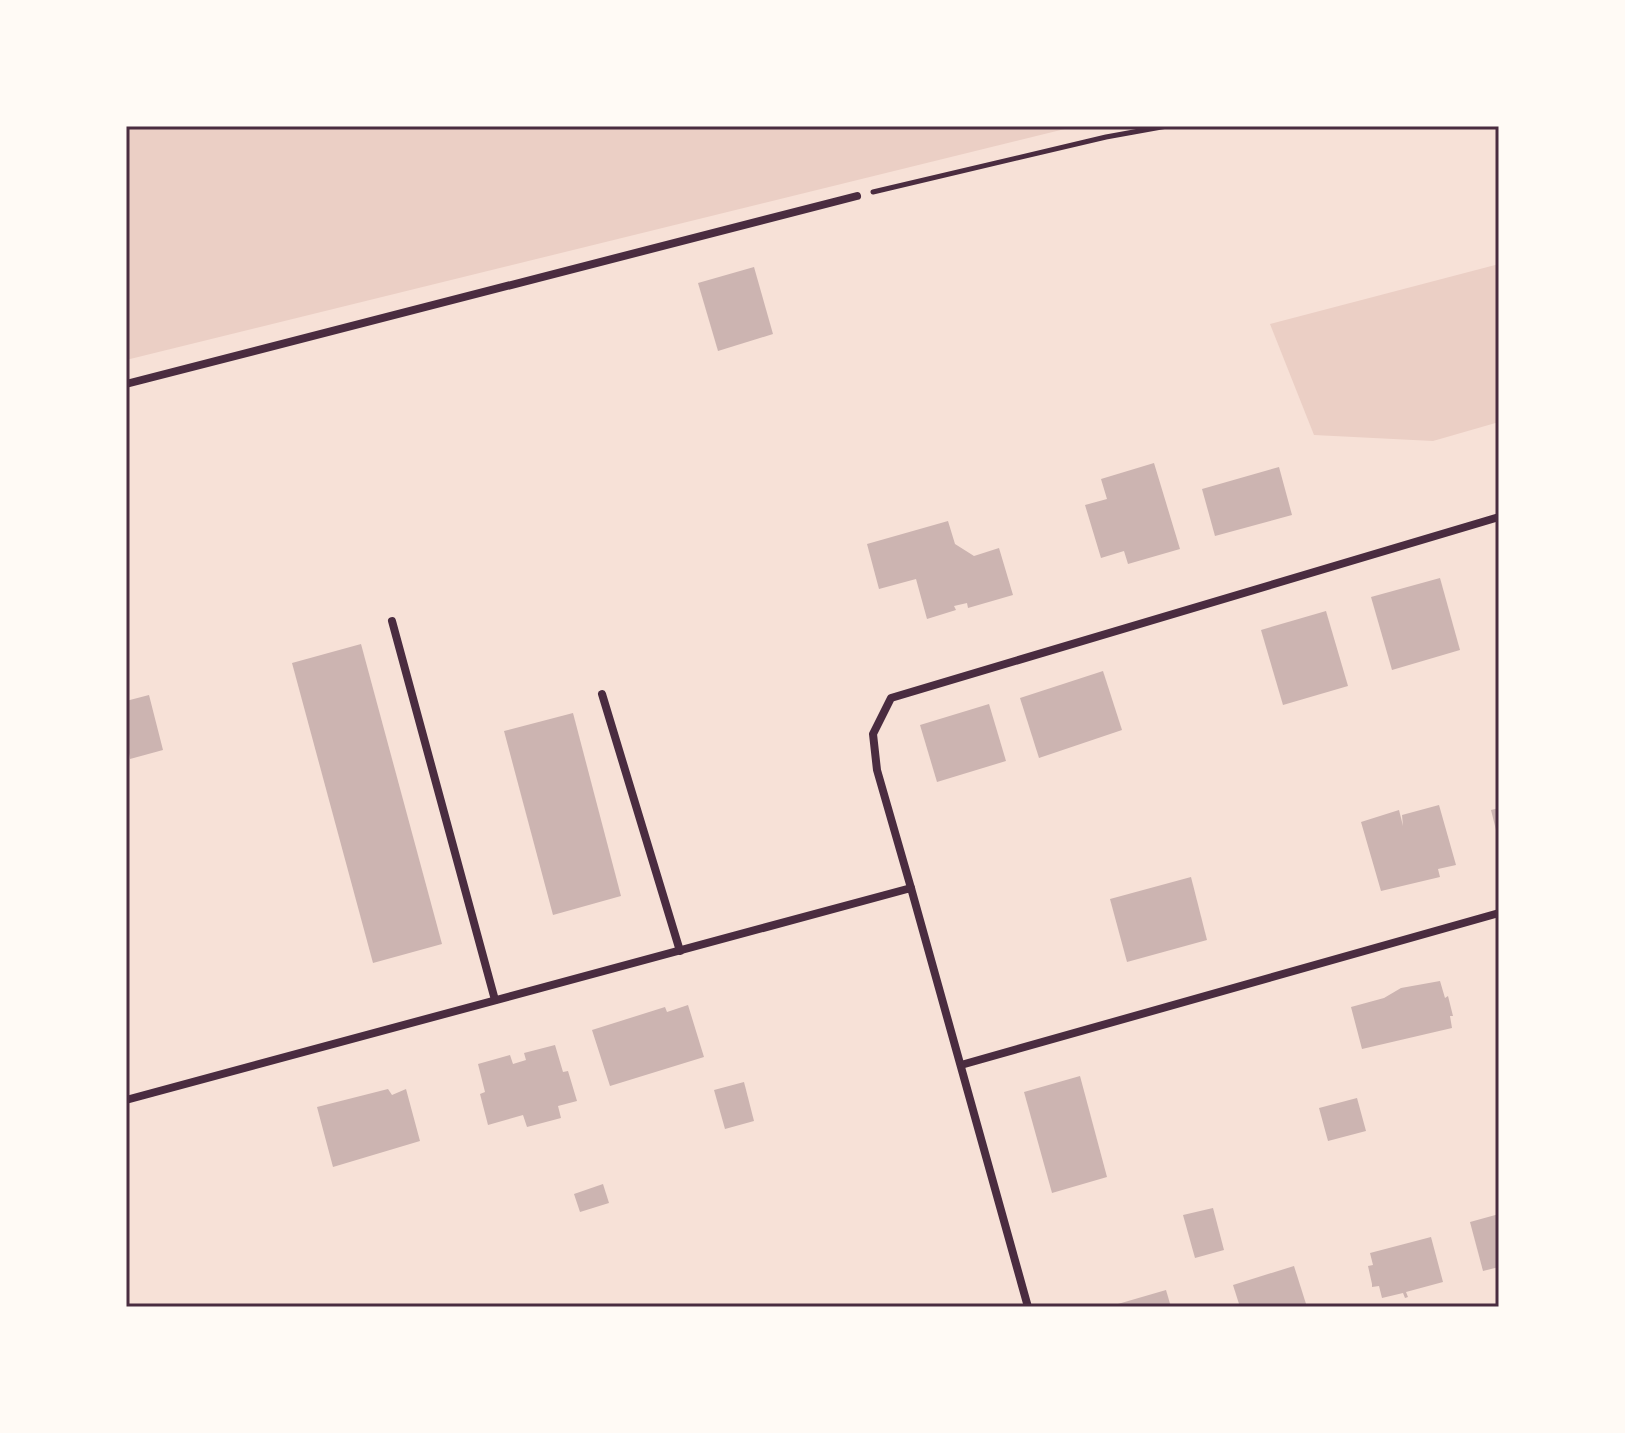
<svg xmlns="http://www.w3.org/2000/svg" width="1625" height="1433" viewBox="0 0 1625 1433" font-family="'Exo 2',sans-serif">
	<rect width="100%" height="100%" fill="#f7e1d7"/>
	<g fill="#ebcfc5">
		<polygon points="126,126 1077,126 126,360"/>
		<polygon points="1499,264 1499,422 1433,441 1314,435 1270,324"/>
	</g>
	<g fill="#ccb4b1">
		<polygon points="754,267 773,334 718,351 698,283"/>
		<polygon points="1154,463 1180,549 1128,564 1124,551 1101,558 1085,505 1107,499 1101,479"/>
		<polygon points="1279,467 1292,515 1215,536 1202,489"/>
		<polygon points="948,521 955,544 974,556 999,548 1013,595 968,608 967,603 954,606 956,610 927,619 916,579 879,589 867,544"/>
		<polygon points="1440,578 1460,650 1392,670 1371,597"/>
		<polygon points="1326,611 1348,686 1283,705 1261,630"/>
		<polygon points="361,644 442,944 373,963 292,663"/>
		<polygon points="1103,671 1122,730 1039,758 1020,698"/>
		<polygon points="149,695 163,750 130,759 129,753 126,753 126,701"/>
		<polygon points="989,704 1006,761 937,782 920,725"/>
		<polygon points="573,713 621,896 553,915 504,731"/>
		<polygon points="1439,805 1456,865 1438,869 1440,877 1381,891 1361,822 1399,810 1403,826 1402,815"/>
		<polygon points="1499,808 1499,838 1498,838 1491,810"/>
		<polygon points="1191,877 1207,940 1127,962 1110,899"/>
		<polygon points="1440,981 1445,998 1448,996 1453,1016 1450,1016 1452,1028 1362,1049 1351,1007 1384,998 1401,988"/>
		<polygon points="688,1005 704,1057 610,1086 592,1030 665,1007 667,1012"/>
		<polygon points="555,1045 563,1072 568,1071 577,1101 558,1106 561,1118 527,1127 523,1115 488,1125 480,1094 485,1092 478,1064 510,1055 513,1064 526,1060 524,1053"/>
		<polygon points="1080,1076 1107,1177 1052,1193 1024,1092"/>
		<polygon points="744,1082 754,1121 725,1129 714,1090"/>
		<polygon points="388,1089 392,1095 406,1089 420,1141 333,1167 317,1107"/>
		<polygon points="1357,1098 1366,1131 1328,1141 1319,1108"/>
		<polygon points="603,1184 609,1203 580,1212 574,1194"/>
		<polygon points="1213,1208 1224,1250 1195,1258 1183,1215"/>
		<polygon points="1499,1214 1499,1267 1483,1271 1470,1222"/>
		<polygon points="1431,1237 1443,1282 1406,1292 1408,1297 1405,1298 1403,1293 1382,1298 1379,1286 1372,1287 1372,1284 1368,1266 1373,1265 1370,1253"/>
		<polygon points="1294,1266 1307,1307 1240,1307 1233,1285"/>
		<polygon points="1166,1290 1171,1307 1111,1307 1111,1306"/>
	</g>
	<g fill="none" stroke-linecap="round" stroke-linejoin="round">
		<polyline stroke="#4a2c40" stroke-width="5" points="873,192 1106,137 1167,126"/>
		<g stroke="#4a2c40" stroke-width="8">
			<polyline points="126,384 857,196"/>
			<polyline points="392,621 495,1000"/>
			<polyline points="602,694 680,951"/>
			<polyline points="911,888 877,770 873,734 891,698 1499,517"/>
			<polyline points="961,1065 1499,913"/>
			<polyline points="126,1100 911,888 1028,1307"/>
		</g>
	</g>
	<rect width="1625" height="1433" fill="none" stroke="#fffaf5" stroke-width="256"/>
	<rect x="128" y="128" width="1369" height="1177" fill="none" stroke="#4a2c40" stroke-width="3"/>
</svg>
